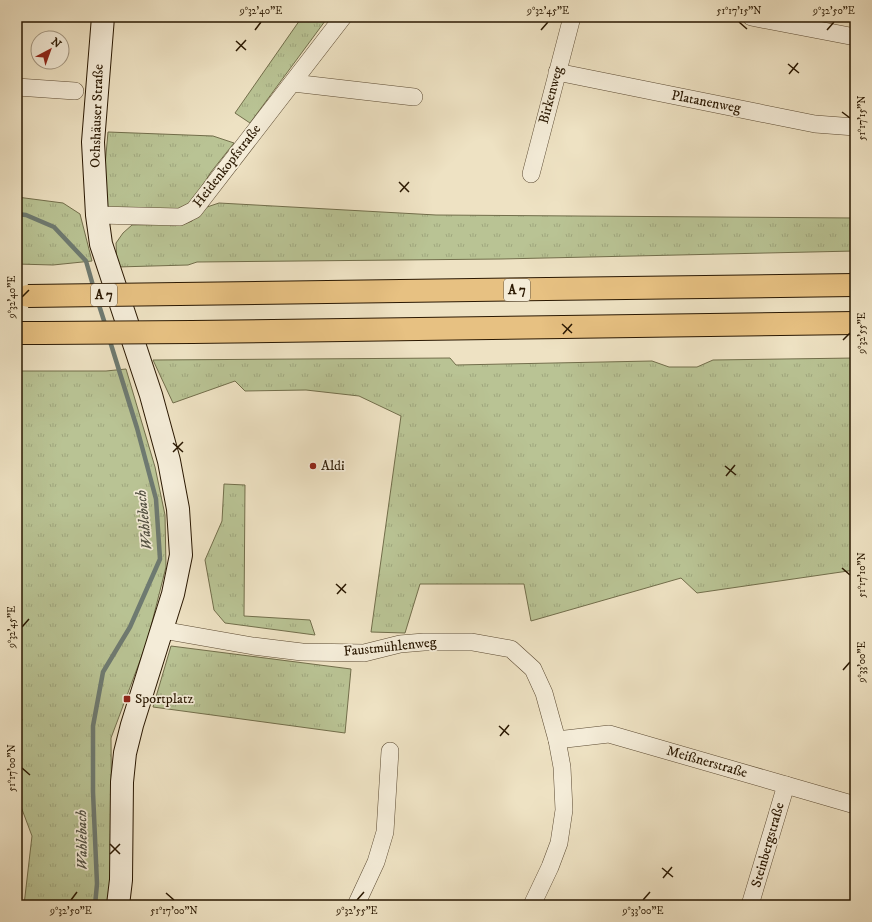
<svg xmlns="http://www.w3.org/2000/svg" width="872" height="922" viewBox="0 0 872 922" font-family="'IM FELL DW Pica',serif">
	<defs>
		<pattern id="grass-tufts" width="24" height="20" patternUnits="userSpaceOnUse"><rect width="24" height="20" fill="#b9c394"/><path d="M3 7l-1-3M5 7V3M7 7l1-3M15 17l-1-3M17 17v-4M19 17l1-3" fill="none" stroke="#9fa77e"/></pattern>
	</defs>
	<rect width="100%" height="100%" fill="#eee2c3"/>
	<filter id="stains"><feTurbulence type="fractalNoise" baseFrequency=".005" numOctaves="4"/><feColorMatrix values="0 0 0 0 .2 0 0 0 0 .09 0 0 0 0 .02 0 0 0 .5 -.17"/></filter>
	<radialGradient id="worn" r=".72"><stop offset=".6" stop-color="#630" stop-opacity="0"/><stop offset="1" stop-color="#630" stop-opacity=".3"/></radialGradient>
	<g fill="url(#grass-tufts)" stroke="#726e4b">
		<polygon points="302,17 328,17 250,123 235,113"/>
		<polygon points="108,132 213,136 234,143 211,172 190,205 178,213 106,208 105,166"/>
		<polygon points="17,197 63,203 80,214 92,261 53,265 17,264"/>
		<polygon points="219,203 436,215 855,218 855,251 501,259 197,262 188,265 117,267 116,243 123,233 132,225 184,224 192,221 201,209"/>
		<polygon points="450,358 456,365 652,361 669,367 697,367 713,360 855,358 855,570 697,593 681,578 531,621 524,584 420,584 405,633 371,632 401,416 359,396 306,390 245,391 235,381 173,403 153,360"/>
		<polygon points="126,369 155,467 165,515 166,567 147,642 111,738 112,864 109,905 24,905 32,836 17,796 17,743 22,719 17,718 17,371 106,371"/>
		<polygon points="224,484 245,485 244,616 310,620 315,635 225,623 214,610 205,560 222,521"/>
		<polygon points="171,646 351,669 345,733 153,707"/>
	</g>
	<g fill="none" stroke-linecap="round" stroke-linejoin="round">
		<g stroke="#6e7a71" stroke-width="4.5">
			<polyline points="17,214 26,215 54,227 86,261 94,289"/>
			<polyline points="98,302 106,327"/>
			<polyline points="95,905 97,884 93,792 93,726 103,672 130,627 160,559 156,499 137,428 109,338"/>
		</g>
		<defs>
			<g id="minor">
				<polyline points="751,17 855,37"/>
				<polyline points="557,72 815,124 855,127"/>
				<polyline points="293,83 414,97"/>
				<polyline points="17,87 75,91"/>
				<polyline points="531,174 572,17"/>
				<polyline points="97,215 180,217 194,210 343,17"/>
				<polyline points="162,630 253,646 302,652 364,653 400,644 424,642 472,642 511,649 533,669 544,693 557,740 562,767 564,810 559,843 550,867 532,905"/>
				<polyline points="557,740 609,734 855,805"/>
				<polyline points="356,905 376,862 385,832 390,751"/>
				<polyline points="750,905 786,785"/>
			</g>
			<polyline id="secondary" points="103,17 93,142 97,215 101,244 151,395 169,461 178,509 181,555 173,594 132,725 125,753 122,782 121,880 118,905"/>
			<g id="motorway">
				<polyline points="179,294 855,285"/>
				<polyline points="192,332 855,323"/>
				<polyline points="17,333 42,333"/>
			</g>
		</defs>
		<use href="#minor" stroke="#5b4a32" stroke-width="18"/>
		<use href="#secondary" stroke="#2a1802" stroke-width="24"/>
		<use href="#motorway" stroke="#2a1802" stroke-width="24"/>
		<use href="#minor" stroke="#f4ecd8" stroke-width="17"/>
		<use href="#secondary" stroke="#f4ecd8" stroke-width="22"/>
		<use href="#motorway" stroke="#e7c182" stroke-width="22"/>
		<defs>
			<g id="motorway-bridge">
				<polyline points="28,296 179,294"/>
				<polyline points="42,333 192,332"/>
			</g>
		</defs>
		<use href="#motorway-bridge" stroke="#2a1802" stroke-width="24" stroke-linecap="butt"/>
		<use href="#motorway-bridge" stroke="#e7c182" stroke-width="22"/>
	</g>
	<path fill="none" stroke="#2a1802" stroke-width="1.5" d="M739,22L747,29M255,30L261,22M541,30L548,22M827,30L834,22M236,41L246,50M236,51L246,40M788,64L799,73M789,74L798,63M842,112L850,118M399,182L409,192M400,192L409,182M22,297L29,290M562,324L572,333M563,334L572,324M843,340L850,333M173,443L183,452M173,452L183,442M725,466L736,475M726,476L735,465M842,568L850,575M336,584L346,593M337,594L346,584M22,627L29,619M843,670L850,662M499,726L509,735M500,736L509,725M22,768L30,775M110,844L120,854M110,854L120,844M662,868L673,877M663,878L672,867M166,893L174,900M71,900L77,892M357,900L364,892M643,900L650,892"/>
	<g fill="#8f2418" stroke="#f4ecd8" stroke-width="1.5">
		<circle cx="313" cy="466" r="4"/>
		<rect x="123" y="695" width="8" height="8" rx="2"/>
	</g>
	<g text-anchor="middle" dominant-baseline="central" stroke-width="3.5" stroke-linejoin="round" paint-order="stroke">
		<g fill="#f4ecd8" stroke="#675842" stroke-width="1">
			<rect x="504" y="279" width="26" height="22" rx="3"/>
			<rect x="91" y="284" width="26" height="22" rx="3"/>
		</g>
		<g font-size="13" font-weight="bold" fill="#2a1802">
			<text x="517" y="290">A 7</text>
			<text x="104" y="295">A 7</text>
		</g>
		<g font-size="14" fill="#2a1802" stroke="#f4ecd8">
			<text transform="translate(551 95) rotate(-75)">Birkenweg</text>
			<text transform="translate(706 102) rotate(11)">Platanenweg</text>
			<text transform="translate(97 116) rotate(-88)">Ochshäuser Straße</text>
			<text transform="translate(227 166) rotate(-52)">Heidenkopfstraße</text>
			<text transform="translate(390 647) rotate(-6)">Faustmühlenweg</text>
			<text transform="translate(707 762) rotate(16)">Meißnerstraße</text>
			<text transform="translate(768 845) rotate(-74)">Steinbergstraße</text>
		</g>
		<g font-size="14" fill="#2a1802" stroke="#f4ecd8" text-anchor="start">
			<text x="321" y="466">Aldi</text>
			<text x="135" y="699">Sportplatz</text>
		</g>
		<g font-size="15" font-style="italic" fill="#525143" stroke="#f4ecd8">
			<text transform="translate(144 520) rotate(-96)">Wahlebach</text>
			<text transform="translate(82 840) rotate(-91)">Wahlebach</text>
		</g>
	</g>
	<rect width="872" height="922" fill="none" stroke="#eee2c3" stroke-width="44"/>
	<g transform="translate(50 50) rotate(41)"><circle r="19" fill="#f4ecd8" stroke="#a39782"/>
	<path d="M0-3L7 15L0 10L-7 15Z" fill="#8f2418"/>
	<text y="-6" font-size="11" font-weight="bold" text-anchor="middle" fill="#2a1802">N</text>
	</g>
	<rect x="22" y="22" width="828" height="878" fill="none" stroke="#2a1802" stroke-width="1.5"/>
	<g font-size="10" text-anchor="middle" fill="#2a1802">
		<text x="261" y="14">9°32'40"E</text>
		<text x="548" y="14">9°32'45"E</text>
		<text x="739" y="14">51°17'15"N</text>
		<text x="834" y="14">9°32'50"E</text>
		<text transform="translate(861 118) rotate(-90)" y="4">51°17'15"N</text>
		<text transform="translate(11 297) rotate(-90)" y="4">9°32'40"E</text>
		<text transform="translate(861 333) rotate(-90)" y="4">9°32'55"E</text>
		<text transform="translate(861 575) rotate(-90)" y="4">51°17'10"N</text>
		<text transform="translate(11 627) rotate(-90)" y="4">9°32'45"E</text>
		<text transform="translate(861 662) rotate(-90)" y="4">9°33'00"E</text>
		<text transform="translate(11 768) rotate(-90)" y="4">51°17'00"N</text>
		<text x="71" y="914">9°32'50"E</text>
		<text x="174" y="914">51°17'00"N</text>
		<text x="357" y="914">9°32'55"E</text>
		<text x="643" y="914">9°33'00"E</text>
	</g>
	<rect width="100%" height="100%" filter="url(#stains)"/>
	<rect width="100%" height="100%" fill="url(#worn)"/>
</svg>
